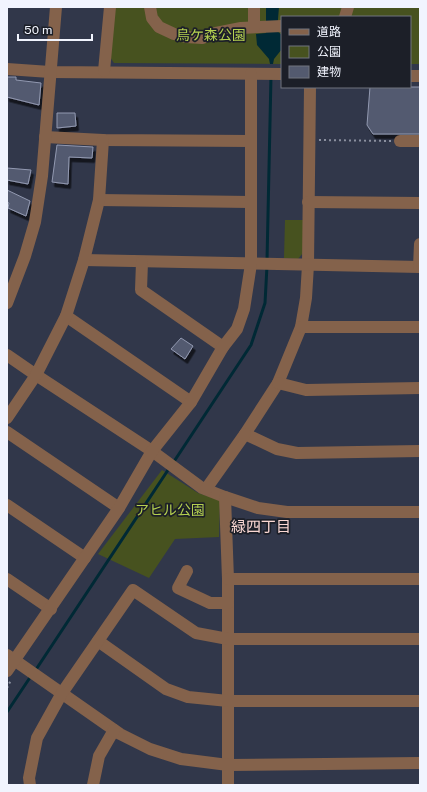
<svg xmlns="http://www.w3.org/2000/svg" width="427" height="792" viewBox="0 0 427 792" font-family="'Public Sans','Noto Sans JP',sans-serif">
	<defs>
		<filter id="shadow"><feDropShadow dx="2.5" dy="4.5" stdDeviation="0" flood-color="#0009"/></filter>
	</defs>
	<rect width="100%" height="100%" fill="#31374a"/>
	<g fill="#47521f">
		<polygon points="114,7 420,7 420,64 410,64 410,17 282,17 282,64 114,63 110,57"/>
		<polygon points="285,220 303,220 303,253 298,259 284,258"/>
		<polygon points="162,470 198,493 220,500 219,537 175,539 149,578 98,554"/>
	</g>
	<polygon fill="#002935" points="266,7 279,7 277,31 282,35 282,49 274,59 273,64 270,64 269,59 257,45 256,34 266,33"/>
	<g fill="none" stroke-linecap="round" stroke-linejoin="round">
		<g stroke="#002935" stroke-width="3">
			<polyline points="267,261 271,76"/>
			<polyline points="173,463 251,345 265,303 267,266"/>
			<polyline points="35,671 170,467"/>
			<polyline points="7,712 31,676"/>
		</g>
	</g>
	<g fill="#535a6f" stroke="#9299b1" filter="url(#shadow)">
		<polygon points="7,77 16,77 16,80 41,83 39,105 7,97"/>
		<polygon points="370,87 420,87 420,134 373,134 367,125"/>
		<polygon points="57,113 75,113 76,126 57,128"/>
		<polygon points="57,145 93,147 92,158 69,157 68,184 52,182"/>
		<polygon points="7,168 31,170 28,184 7,180"/>
		<polygon points="7,190 30,201 26,216 8,208 9,203 7,202"/>
		<polygon points="181,338 193,346 185,359 171,349"/>
	</g>
	<g fill="none" stroke-linecap="round" stroke-linejoin="round">
		<g stroke="#8b909f" stroke-width="2" stroke-dasharray="2 3" stroke-linecap="butt">
			<polyline points="319,140 391,141"/>
			<polyline points="7,688 11,680"/>
		</g>
		<g stroke="#84624b" stroke-width="12">
			<polyline points="150,7 152,18 159,27 174,34 186,37 202,38 216,33 241,28 282,26"/>
			<polyline points="345,17 348,7"/>
			<polyline points="254,27 254,7"/>
			<polyline points="7,69 50,72 282,74"/>
			<polyline points="104,71 110,7"/>
			<polyline points="410,76 420,76"/>
			<polyline points="310,87 308,265 306,298 301,327 278,383 245,434 277,449 297,453 420,451"/>
			<polyline points="45,137 103,140 250,141"/>
			<polyline points="400,141 420,141"/>
			<polyline points="99,200 250,202"/>
			<polyline points="308,202 420,203"/>
			<polyline points="84,260 420,267"/>
			<polyline points="142,262 141,290 223,347"/>
			<polyline points="419,267 420,244"/>
			<polyline points="7,303 25,256 35,222 42,176 56,7"/>
			<polyline points="66,316 191,402"/>
			<polyline points="301,327 420,327"/>
			<polyline points="7,355 36,375 152,451 202,488 225,497 258,508 287,512 420,512"/>
			<polyline points="278,383 306,390 420,388"/>
			<polyline points="7,418 36,375 66,316 84,260 99,200 103,140"/>
			<polyline points="7,432 119,508"/>
			<polyline points="206,489 245,434"/>
			<polyline points="225,497 228,579 228,785"/>
			<polyline points="7,505 85,558"/>
			<polyline points="187,571 178,588 210,603 228,603"/>
			<polyline points="7,579 51,609"/>
			<polyline points="228,579 420,579"/>
			<polyline points="98,641 166,689 188,697 228,701 420,701"/>
			<polyline points="7,655 120,734 150,749 181,759 228,765 420,763"/>
			<polyline points="7,671 119,508 152,451 191,402 223,347 237,329 244,309 251,264 251,74"/>
			<polyline points="30,785 29,778 37,738 62,693 133,590 196,633 228,639 420,639"/>
			<polyline points="93,785 99,756 114,730"/>
		</g>
	</g>
	<g text-anchor="middle" dominant-baseline="central" stroke-width="3.5" stroke-linejoin="round" paint-order="stroke">
		<g font-size="14" fill="#b5d050" stroke="#1c1f28">
			<text x="211" y="35">烏ケ森公園</text>
			<text x="170" y="510">アヒル公園</text>
		</g>
		<g font-size="15" fill="#fad7d3" stroke="#1c1f28">
			<text x="261" y="526">緑四丁目</text>
		</g>
	</g>
	<rect width="427" height="792" fill="none" stroke="#f1f4fe" stroke-width="16"/>
	<rect x="281" y="16" width="130" height="72" fill="#1c1f28" stroke="#71747e"/>
	<rect x="289" y="29" width="20" height="6" fill="#84624b" stroke="#71747e"/>
	<text x="317" y="36" font-size="12" fill="#f1f4fe">道路</text>
	<rect x="289" y="46" width="20" height="12" fill="#47521f" stroke="#71747e"/>
	<text x="317" y="56" font-size="12" fill="#f1f4fe">公園</text>
	<rect x="289" y="66" width="20" height="12" fill="#535a6f" stroke="#71747e"/>
	<text x="317" y="76" font-size="12" fill="#f1f4fe">建物</text>
	<path d="M18 34v6h74v-6" fill="none" stroke="#f1f4fe" stroke-width="2"/>
	<text x="24" y="34" font-size="12" fill="#f1f4fe" stroke="#1c1f28" stroke-width="3" paint-order="stroke">50 m</text>
</svg>
